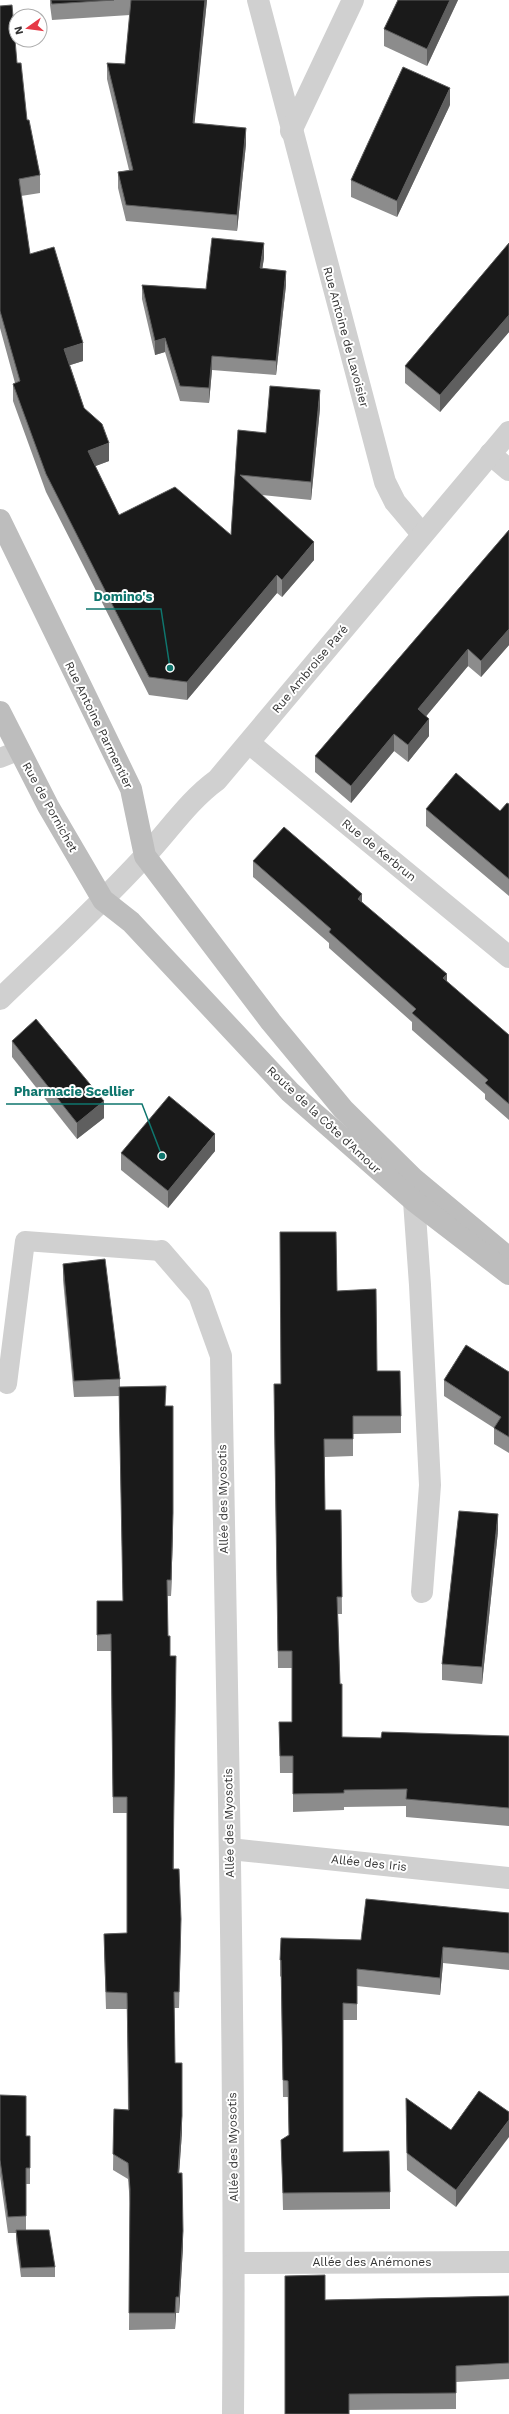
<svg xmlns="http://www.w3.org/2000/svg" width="509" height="2414" viewBox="0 0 509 2414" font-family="'Work Sans',sans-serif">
	<rect width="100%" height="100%" fill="#fff"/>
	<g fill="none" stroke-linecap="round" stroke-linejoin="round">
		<g stroke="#d0d0d0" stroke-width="20">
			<polyline points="0,758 20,750"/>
			<polyline points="7,1384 25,1241 161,1251"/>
		</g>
		<g stroke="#d0d0d0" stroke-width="22">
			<polyline points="258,0 385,482 395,502 422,534"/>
			<polyline points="291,131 353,0"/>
			<polyline points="490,454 509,470"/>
			<polyline points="249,743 509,957"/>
			<polyline points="414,1201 420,1285 430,1485 422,1592"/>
			<path d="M161,1251L199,1295L221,1356C227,1709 236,2061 233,2414"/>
			<polyline points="230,1849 509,1878"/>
			<polyline points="234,2263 509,2262"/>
		</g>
		<path stroke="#d0d0d0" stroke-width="22" d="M0,999C49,952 98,907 144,857C168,832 188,801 217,780L509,432"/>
		<g stroke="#bdbdbd" stroke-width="22">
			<polyline points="0,520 131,789 145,856 271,1022 343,1109 414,1179 509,1258"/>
			<polyline points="0,712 48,806 103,900 131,922 290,1092 414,1201 509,1274"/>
		</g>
	</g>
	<g fill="#8c8c8c">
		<polygon points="50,0 207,0 194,123 246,144 237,231 126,221 118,188 118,172 129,170 107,79 107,63 125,64 130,15 52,20 50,5"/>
		<polygon points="398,0 458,0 427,66 384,46 384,29"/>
		<polygon points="0,6 17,63 27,120 40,175 40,193 21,196 30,254 83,361 70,365 84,408 109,461 95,466 119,515 231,535 238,430 266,433 320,408 311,500 262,495 314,560 282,597 277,593 187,700 149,695 46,492 13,401 13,384 15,383 0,328"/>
		<polygon points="450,105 397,217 351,197 351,180"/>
		<polygon points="509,243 509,332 440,412 405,383 405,366"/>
		<polygon points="264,258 262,269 286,285 276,375 212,370 209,403 180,401 165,352 155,355 142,299 142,285 206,289"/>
		<polygon points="509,530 509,645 481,677 468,666 426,716 429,736 408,762 394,751 351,803 315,772 315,756"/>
		<polygon points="509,804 509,896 426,826 426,809 500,811"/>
		<polygon points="253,861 362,902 447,982 509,1035 509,1120 485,1099 485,1094 412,1030 412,1022 329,948 329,943 253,877"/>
		<polygon points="12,1041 104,1118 77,1139 12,1057"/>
		<polygon points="215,1151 168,1208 121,1170 121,1153"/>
		<polygon points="63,1264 120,1379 120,1387 166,1406 173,1529 171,1596 167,1596 168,1636 174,1869 181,1935 179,2008 174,2008 175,2063 182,2132 179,2173 183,2247 179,2313 176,2313 175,2329 129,2330 130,2204 128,2179 113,2170 114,2109 128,2110 127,2009 106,2009 104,1950 104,1934 127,1933 127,1813 113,1813 111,1651 97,1651 97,1617 123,1601 119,1396 74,1397 63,1280"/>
		<polygon points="337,1291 377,1371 401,1416 401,1433 353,1434 353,1456 325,1457 325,1510 341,1510 342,1614 338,1614 340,1684 342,1737 381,1738 509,1736 509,1826 406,1817 406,1806 344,1807 344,1810 293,1812 293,1773 280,1773 279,1722 292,1722 292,1668 278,1668 274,1401"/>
		<polygon points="509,1372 509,1453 494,1444 494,1428 444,1396 444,1380"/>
		<polygon points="498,1531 482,1684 442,1680 442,1664"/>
		<polygon points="509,1913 509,1970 443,1963 440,1995 357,1986 357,2020 343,2020 343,2152 390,2192 390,2209 283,2210 281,2140 289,2135 288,2097 283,2097 281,1977 280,1976 280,1960 361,1940"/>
		<polygon points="479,2091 456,2207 407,2170 406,2115 451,2130"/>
		<polygon points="0,2095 26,2136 30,2136 30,2184 26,2184 26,2230 55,2267 55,2277 21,2277 16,2240 16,2233 8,2233 0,2176"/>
		<polygon points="509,2296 509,2379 456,2382 456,2409 349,2410 325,2300"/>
	</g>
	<g fill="#5f5f5f">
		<polygon points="205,0 207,0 193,139 193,123"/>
		<polygon points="450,0 458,0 427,66 427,49"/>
		<polygon points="450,88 450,105 397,217 397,201"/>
		<polygon points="246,128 246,144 237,231 237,215"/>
		<polygon points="264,243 264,258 260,283 260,268"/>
		<polygon points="286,271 286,285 276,375 276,361"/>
		<polygon points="509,315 509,332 440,412 440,395"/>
		<polygon points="165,338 165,352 155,355 155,341"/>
		<polygon points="83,343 83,361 64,367 64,349"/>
		<polygon points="212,356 212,370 209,403 209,388"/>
		<polygon points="320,390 320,408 311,500 311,482"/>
		<polygon points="109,443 109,461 88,469 88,451"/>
		<polygon points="314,542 314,560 282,597 282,580"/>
		<polygon points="277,575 277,593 187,700 187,682"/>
		<polygon points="509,629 509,645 481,677 481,661"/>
		<polygon points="468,649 468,666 418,726 418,709"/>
		<polygon points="429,719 429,736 408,762 408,745"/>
		<polygon points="394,734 394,751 351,803 351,786"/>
		<polygon points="362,894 362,910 358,899"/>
		<polygon points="447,974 447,990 443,978"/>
		<polygon points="104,1101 104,1118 77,1139 77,1123"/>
		<polygon points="215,1134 215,1151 168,1208 168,1191"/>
		<polygon points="173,1513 173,1529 171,1596 171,1580"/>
		<polygon points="498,1514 498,1531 482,1684 482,1667"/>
		<polygon points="443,1947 443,1963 440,1995 440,1978"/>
		<polygon points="182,2116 182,2132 178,2189 178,2173"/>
		<polygon points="509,2120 509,2137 456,2207 456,2190"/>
		<polygon points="183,2231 183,2247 179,2313 179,2297"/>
		<polygon points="176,2297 176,2313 175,2329 175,2313"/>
	</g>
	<g fill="#1a1a1a" stroke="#5f5f5f">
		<polygon points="51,0 114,0 52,4"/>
		<polygon points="131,0 205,0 193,123 246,128 237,215 126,205 118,172 133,170 107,63 125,64"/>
		<polygon points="398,0 450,0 427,49 384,29"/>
		<polygon points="12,5 17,63 21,63 27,120 29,120 40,175 19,179 30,254 54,247 83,343 64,349 84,408 102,424 109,443 88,451 119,515 175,487 231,535 238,430 266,433 270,386 320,390 311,482 240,475 314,542 282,580 277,575 187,682 149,677 46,474 13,384 20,381 0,311 0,6"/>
		<polygon points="403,67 450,88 397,201 351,180"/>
		<polygon points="212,238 264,243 260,268 286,271 276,361 212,356 209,388 180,386 165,338 155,341 142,285 206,289"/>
		<polygon points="509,243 509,315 440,395 405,366"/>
		<polygon points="509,530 509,629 481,661 468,649 418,709 429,719 408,745 394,734 351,786 315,756"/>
		<polygon points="456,773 500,811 507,803 509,804 509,879 426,809"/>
		<polygon points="284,827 362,894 358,899 447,974 443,978 509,1035 509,1104 485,1083 488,1080 412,1013 416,1009 329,932 331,929 253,861"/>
		<polygon points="36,1019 104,1101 77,1123 12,1041"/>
		<polygon points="169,1096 215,1134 168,1191 121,1153"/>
		<polygon points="280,1232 336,1232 337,1291 376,1289 377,1371 400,1371 401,1416 353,1416 353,1439 324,1439 325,1510 341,1510 342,1597 337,1597 340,1684 342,1684 342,1737 381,1738 382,1732 509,1736 509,1808 406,1799 407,1789 344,1790 344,1793 293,1794 293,1756 280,1756 279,1722 292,1722 292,1651 278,1651 274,1384 281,1384"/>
		<polygon points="105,1259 120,1379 74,1381 63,1264"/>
		<polygon points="466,1345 509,1372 509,1437 494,1428 501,1417 444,1380"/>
		<polygon points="166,1386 165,1406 173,1406 173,1513 171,1580 167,1580 168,1636 170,1636 170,1656 176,1656 173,1869 179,1869 181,1919 179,1992 174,1992 175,2063 182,2063 182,2116 178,2173 182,2173 183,2231 179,2297 176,2297 175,2313 129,2313 130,2189 128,2163 113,2154 114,2109 129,2110 127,1993 106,1992 104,1934 127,1933 127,1797 113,1797 111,1634 97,1635 97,1601 123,1601 119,1387"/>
		<polygon points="459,1511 498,1514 482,1667 442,1664"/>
		<polygon points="366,1899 509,1913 509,1953 443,1947 440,1978 357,1969 357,2004 343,2003 343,2152 389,2151 390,2192 283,2193 281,2140 289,2135 288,2081 283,2080 281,1960 280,1960 281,1938 361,1940"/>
		<polygon points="479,2091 509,2112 509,2120 456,2190 407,2153 406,2098 451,2130"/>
		<polygon points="0,2095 26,2096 26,2136 30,2136 30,2168 26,2168 26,2216 8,2217 0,2160"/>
		<polygon points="16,2230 49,2230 55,2267 21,2268"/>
		<polygon points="325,2275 325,2300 509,2296 509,2363 456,2366 456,2393 349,2394 349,2414 285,2414 285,2276"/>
	</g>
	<g text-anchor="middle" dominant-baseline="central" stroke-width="4" stroke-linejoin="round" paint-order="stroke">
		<g font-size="12" fill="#333" stroke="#fff">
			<text transform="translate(346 337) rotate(75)">Rue Antoine de Lavoisier</text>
			<text transform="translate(310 669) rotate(-50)">Rue Ambroise Paré</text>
			<text transform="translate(99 725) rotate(64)">Rue Antoine Parmentier</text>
			<text transform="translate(50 807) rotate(61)">Rue de Pornichet</text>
			<text transform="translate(379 850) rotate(39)">Rue de Kerbrun</text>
			<text transform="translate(324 1120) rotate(43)">Route de la Côte d'Amour</text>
			<text transform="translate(223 1499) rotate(-91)">Allée des Myosotis</text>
			<text transform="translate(229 1823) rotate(-91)">Allée des Myosotis</text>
			<text transform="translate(369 1863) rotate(6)">Allée des Iris</text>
			<text transform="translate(233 2147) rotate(-91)">Allée des Myosotis</text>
			<text x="372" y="2262">Allée des Anémones</text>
		</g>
	</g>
	<path fill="none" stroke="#0f766e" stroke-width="1.5" d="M170 668L161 609H86M162 1156L142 1104H6"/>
	<g fill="#0f766e" stroke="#fff" stroke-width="1.5">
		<circle cx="170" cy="668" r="4"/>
		<circle cx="162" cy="1156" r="4"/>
	</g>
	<g font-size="13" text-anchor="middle" font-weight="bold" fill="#0f766e" stroke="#fff" stroke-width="4" stroke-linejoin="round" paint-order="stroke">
		<text x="123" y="601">Domino's</text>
		<text x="74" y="1096">Pharmacie Scellier</text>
	</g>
	<g transform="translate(28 28) rotate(256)"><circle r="19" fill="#ffffff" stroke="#adadad"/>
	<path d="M0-3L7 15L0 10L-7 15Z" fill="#e63946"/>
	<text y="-6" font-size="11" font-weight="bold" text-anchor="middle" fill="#333333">N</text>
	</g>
</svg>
